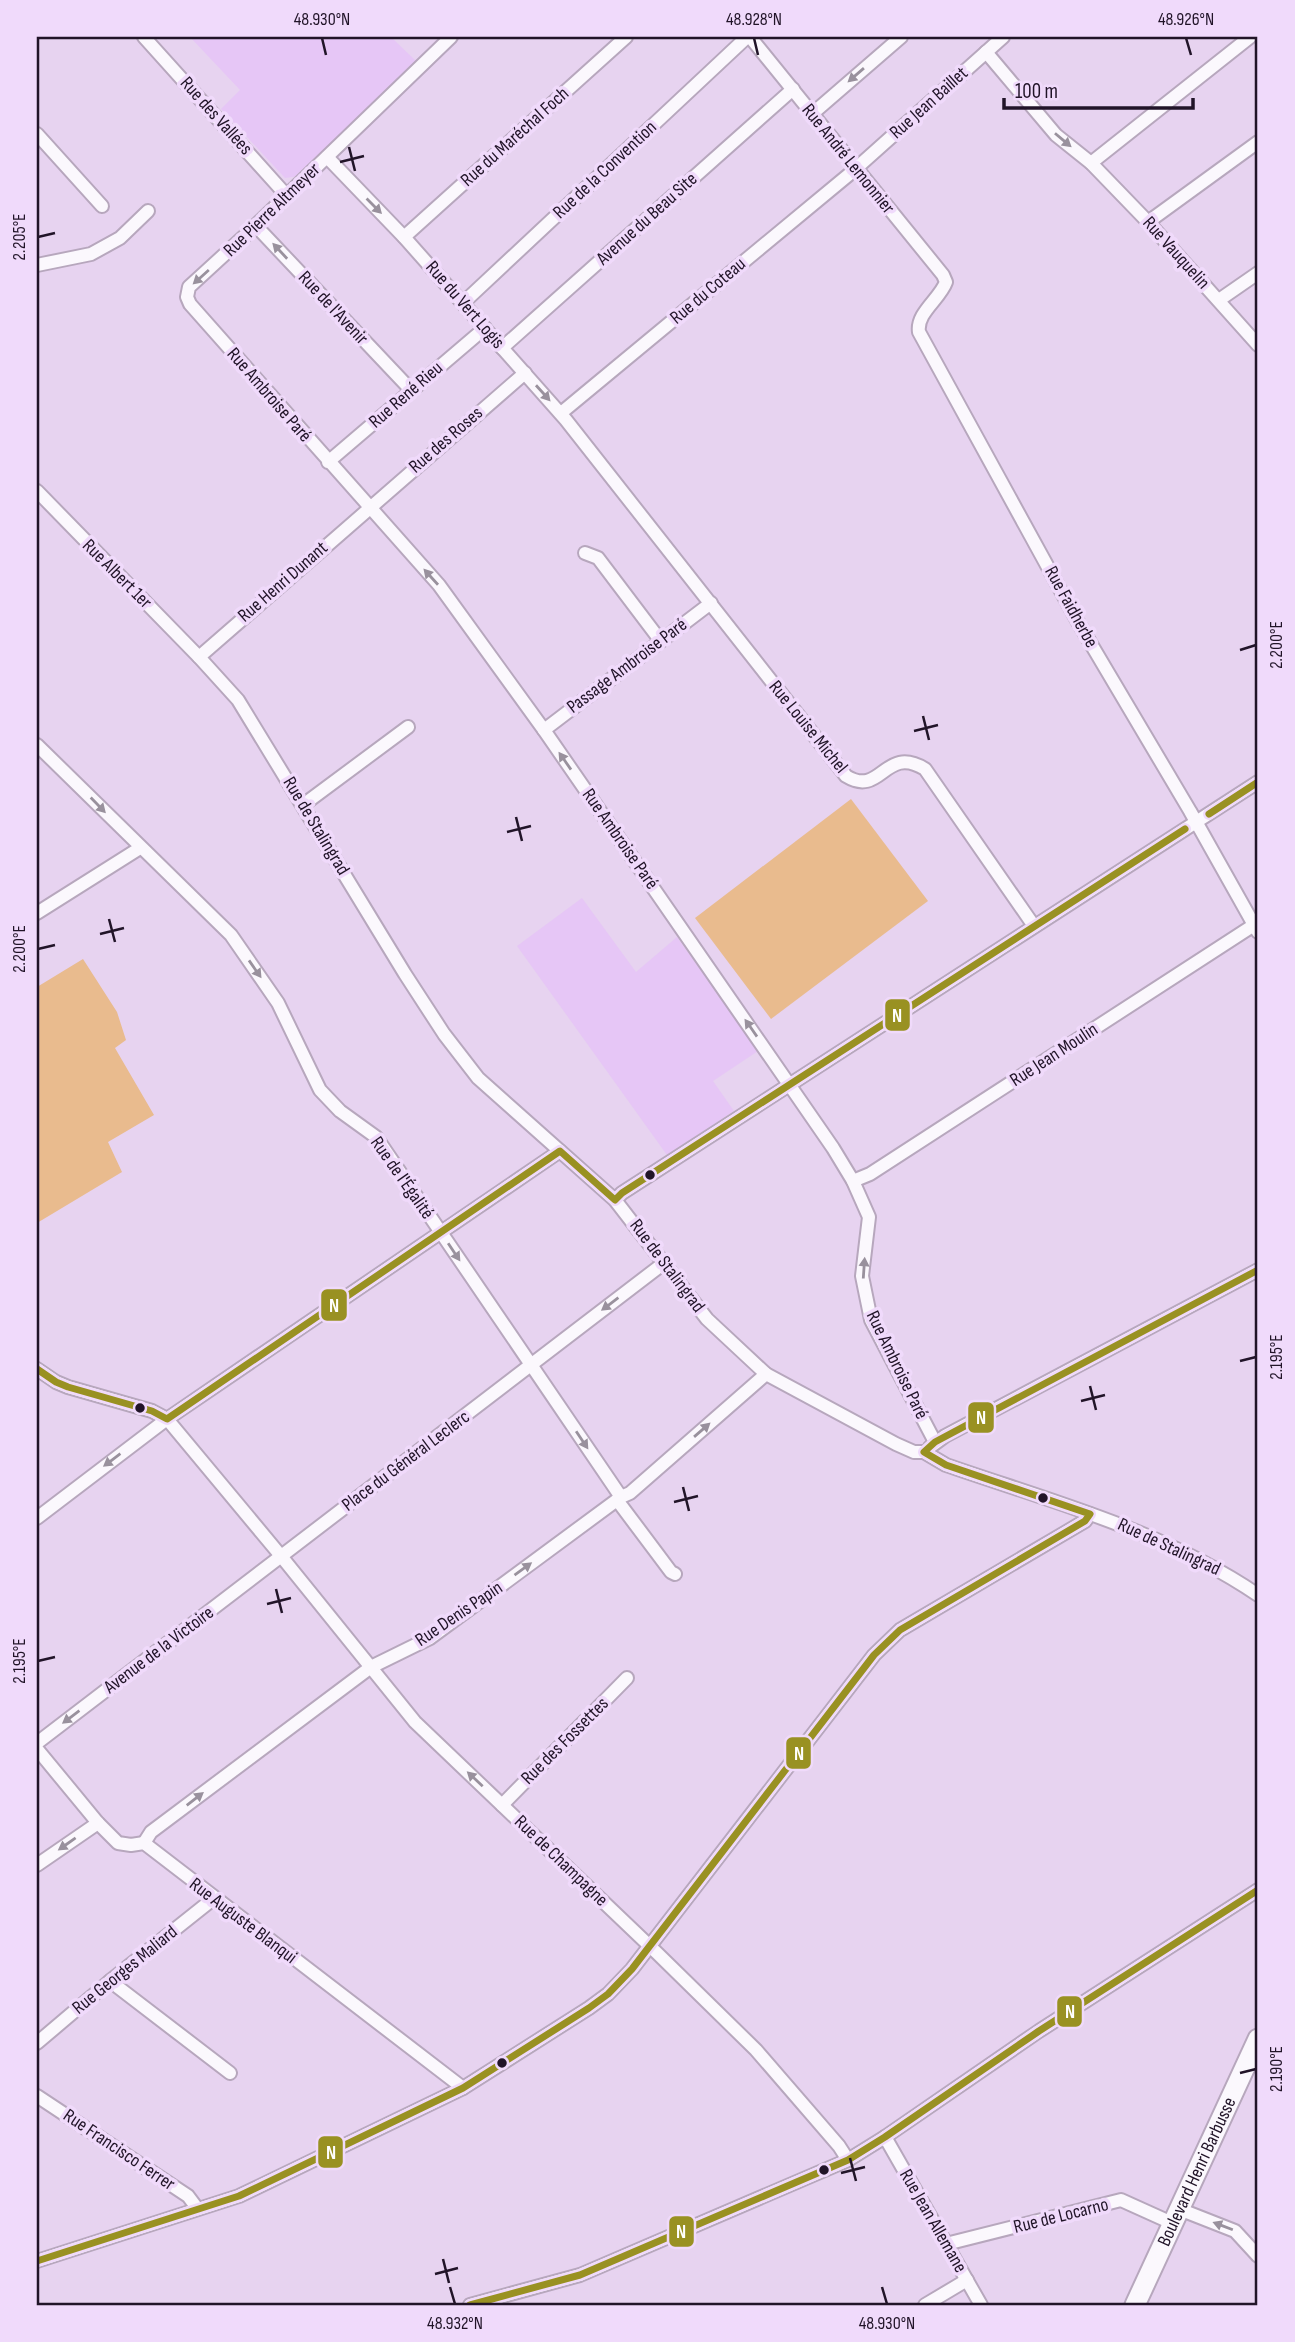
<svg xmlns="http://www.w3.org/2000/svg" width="1295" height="2342" viewBox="0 0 1295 2342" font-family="'Sofia Sans Condensed',sans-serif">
	<rect width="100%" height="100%" fill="#e7d3f0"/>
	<g fill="#e6c6f6">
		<polygon points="190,37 391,37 416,61 299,176 285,178 221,109 240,90"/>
		<polygon points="582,898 636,972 677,937 758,1051 713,1081 734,1111 667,1155 517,946"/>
	</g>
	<g fill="#e9bb8e">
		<polygon points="851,799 928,901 771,1019 695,918"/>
		<polygon points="83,959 117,1012 126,1040 115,1048 154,1115 108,1142 122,1172 37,1223 37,987"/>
	</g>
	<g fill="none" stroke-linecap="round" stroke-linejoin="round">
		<defs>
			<g id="street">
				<polyline points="144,37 287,196"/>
				<polyline points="451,37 249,232 189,287 187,297 190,304 439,585 544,730 833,1148 853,1181 869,1217 862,1276 871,1320 935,1442"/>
				<path d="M750,37L943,275L946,282C940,299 916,313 919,332L1078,622L1190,811L1258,932"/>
				<polyline points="986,52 1056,135 1091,163 1148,222 1258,345"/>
				<polyline points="812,114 901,37"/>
				<polyline points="37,134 102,206"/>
				<path d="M327,157L404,237L566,420L846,776C882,798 884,744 925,769L1034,926"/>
				<polyline points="1091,163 1250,37"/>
				<polyline points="1148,222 1258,142"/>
				<polyline points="256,226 411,390"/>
				<polyline points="404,237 626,37"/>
				<polyline points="37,265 91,254 120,238 148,211"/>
				<polyline points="1219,300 1258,273"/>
				<polyline points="463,303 747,37"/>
				<polyline points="502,348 793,89"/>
				<polyline points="561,413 852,172 1003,37"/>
				<polyline points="328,462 485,328"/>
				<path d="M37,491L199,657L238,700L405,974L444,1034L478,1078L615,1200L707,1319L766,1374L896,1444L914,1452H924L946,1465C1053,1502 1164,1531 1258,1595"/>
				<polyline points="585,553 598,558 660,640"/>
				<polyline points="199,657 525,373"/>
				<polyline points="544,730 711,603"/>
				<polyline points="37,745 231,935 278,1003 320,1090 340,1111 376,1137 621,1497"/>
				<polyline points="303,805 408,727"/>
				<polyline points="37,913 140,848"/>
				<polyline points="853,1181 870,1174 1254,925"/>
				<polyline points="615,1200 622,1193 1258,782"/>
				<polyline points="37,1369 56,1382 68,1387 152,1411 167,1419 281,1556 415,1722 657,1953 756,2050 839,2146 848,2160"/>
				<polyline points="930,1447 945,1436 1258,1270"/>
				<polyline points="617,1500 671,1572 675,1574"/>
				<polyline points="37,1518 167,1419 560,1151"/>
				<polyline points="37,1743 664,1263"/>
				<polyline points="37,1749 98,1823 118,1843 131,1845 144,1843 463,2088"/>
				<polyline points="502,1805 627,1678"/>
				<polyline points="144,1843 151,1832 371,1667 430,1638 621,1497 630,1493 766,1374"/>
				<polyline points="37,1865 98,1823"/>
				<polyline points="110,1981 230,2073"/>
				<polyline points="37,2043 110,1981 213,1899"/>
				<polyline points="37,2096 188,2196 197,2208"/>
				<polyline points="885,2137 981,2305"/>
				<polyline points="1179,2209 1235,2231 1258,2256"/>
				<polyline points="946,2244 1121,2200 1172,2223"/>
				<polyline points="37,2261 239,2196 463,2088 589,2008 608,1994 632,1969 874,1655 900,1630 1085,1521 1090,1514"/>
				<polyline points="470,2305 580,2275 848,2160 885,2137 1039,2031 1258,1890"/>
				<polyline points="925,2305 967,2280"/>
			</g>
			<g id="primary">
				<path id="s1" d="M1135,2305L1258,2039"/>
			</g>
		</defs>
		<use href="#street" stroke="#b7a7bd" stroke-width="16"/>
		<use href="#primary" stroke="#b7a7bd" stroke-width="23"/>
		<use href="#street" stroke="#fbf8fd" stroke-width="12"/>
		<use href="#primary" stroke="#fbf8fd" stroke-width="19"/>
		<defs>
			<g id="bus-1">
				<polyline points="1209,814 1258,782"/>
				<polyline points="37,1369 56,1382 68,1387 152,1411 167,1419 560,1151 615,1200 622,1193 1185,829"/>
				<polyline points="37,2261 239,2196 463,2088 589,2008 608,1994 632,1969 874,1655 900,1630 1085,1521 1090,1514 946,1465 924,1452 935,1442 1258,1270"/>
				<polyline points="470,2305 580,2275 848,2160 885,2137 1039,2031 1258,1890"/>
			</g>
		</defs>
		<use href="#bus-1" stroke="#f0dafb" stroke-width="12"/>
		<use href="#bus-1" stroke="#999122" stroke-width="7"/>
	</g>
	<defs><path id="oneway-solid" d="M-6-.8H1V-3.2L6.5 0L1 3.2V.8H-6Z" transform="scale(1.75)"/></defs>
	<g fill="#99919d">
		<use href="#oneway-solid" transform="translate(856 75) rotate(139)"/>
		<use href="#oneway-solid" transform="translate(1063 140) rotate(40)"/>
		<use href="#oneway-solid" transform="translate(374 206) rotate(45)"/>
		<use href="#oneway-solid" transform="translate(280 251) rotate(-133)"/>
		<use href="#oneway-solid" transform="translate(201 277) rotate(138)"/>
		<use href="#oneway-solid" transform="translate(543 393) rotate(48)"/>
		<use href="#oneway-solid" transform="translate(431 577) rotate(-132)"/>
		<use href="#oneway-solid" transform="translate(565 761) rotate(-125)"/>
		<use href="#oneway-solid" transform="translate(98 805) rotate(46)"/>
		<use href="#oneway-solid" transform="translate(255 969) rotate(55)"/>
		<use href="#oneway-solid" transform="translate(751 1028) rotate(-125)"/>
		<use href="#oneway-solid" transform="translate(454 1252) rotate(56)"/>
		<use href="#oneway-solid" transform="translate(864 1268) rotate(-86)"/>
		<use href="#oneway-solid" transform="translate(610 1304) rotate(143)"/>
		<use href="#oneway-solid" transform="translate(702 1430) rotate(-41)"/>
		<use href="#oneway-solid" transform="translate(582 1440) rotate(56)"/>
		<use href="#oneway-solid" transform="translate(112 1460) rotate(143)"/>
		<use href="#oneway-solid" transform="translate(523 1569) rotate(-36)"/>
		<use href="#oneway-solid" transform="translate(71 1717) rotate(143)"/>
		<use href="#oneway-solid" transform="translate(475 1779) rotate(-137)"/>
		<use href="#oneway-solid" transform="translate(195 1799) rotate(-38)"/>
		<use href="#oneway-solid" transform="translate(67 1844) rotate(145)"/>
		<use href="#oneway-solid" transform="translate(1223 2226) rotate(-159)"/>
	</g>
	<path fill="none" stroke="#211428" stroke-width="2.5" d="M322,38L326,55M754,38L758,55M1186,38L1191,55M349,147L355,171M340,162L364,156M38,237L55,233M1240,650L1256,645M923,716L929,740M914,731L938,725M516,817L522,841M507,832L531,826M109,919L115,942M100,934L124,928M38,949L55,945M1240,1361L1256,1357M1090,1386L1096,1410M1081,1401L1105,1395M683,1487L689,1511M674,1502L698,1496M276,1589L282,1613M267,1604L291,1598M38,1661L55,1657M1240,2073L1256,2069M850,2158L856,2181M841,2173L865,2167M443,2259L449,2283M435,2274L458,2268M450,2287L455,2304M882,2287L887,2304"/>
	<g fill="#211428" stroke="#f0dafb" stroke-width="2.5">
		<circle cx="650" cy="1175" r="6"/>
		<circle cx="140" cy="1408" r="6"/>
		<circle cx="1043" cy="1498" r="6"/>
		<circle cx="502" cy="2063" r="6"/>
		<circle cx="824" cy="2170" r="6"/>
	</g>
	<g text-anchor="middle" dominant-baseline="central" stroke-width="7" stroke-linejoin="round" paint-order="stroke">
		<g font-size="19" fill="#211428" stroke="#f0dafb">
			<text transform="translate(929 103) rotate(-42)">Rue Jean Baillet</text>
			<text transform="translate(216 116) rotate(48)">Rue des Vallées</text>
			<text transform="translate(515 137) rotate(-42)">Rue du Maréchal Foch</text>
			<text transform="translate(848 159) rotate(51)">Rue André Lemonnier</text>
			<text transform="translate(605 170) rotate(-43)">Rue de la Convention</text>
			<text transform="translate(272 210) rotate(-44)">Rue Pierre Altmeyer</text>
			<text transform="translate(647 219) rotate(-42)">Avenue du Beau Site</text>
			<text transform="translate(1176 253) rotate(48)">Rue Vauquelin</text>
			<text transform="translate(708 291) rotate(-40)">Rue du Coteau</text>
			<text transform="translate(465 305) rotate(49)">Rue du Vert Logis</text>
			<text transform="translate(333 308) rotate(47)">Rue de l'Avenir</text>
			<text transform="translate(269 395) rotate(49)">Rue Ambroise Paré</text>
			<text transform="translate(406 395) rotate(-41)">Rue René Rieu</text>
			<text transform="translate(446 440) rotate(-41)">Rue des Roses</text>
			<text transform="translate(117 574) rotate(45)">Rue Albert 1er</text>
			<text transform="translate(283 582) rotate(-41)">Rue Henri Dunant</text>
			<text transform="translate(1071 607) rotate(61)">Rue Faidherbe</text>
			<text transform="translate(627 666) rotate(-37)">Passage Ambroise Paré</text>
			<text transform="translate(808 727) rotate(51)">Rue Louise Michel</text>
			<text transform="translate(316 826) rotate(59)">Rue de Stalingrad</text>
			<text transform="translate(620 839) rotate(55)">Rue Ambroise Paré</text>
			<text transform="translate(1054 1055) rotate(-33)">Rue Jean Moulin</text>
			<text transform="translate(402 1178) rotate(55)">Rue de l'Égalité</text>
			<text transform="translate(667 1266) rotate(53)">Rue de Stalingrad</text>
			<text transform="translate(897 1365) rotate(64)">Rue Ambroise Paré</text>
			<text transform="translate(406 1461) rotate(-37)">Place du Général Leclerc</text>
			<text transform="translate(1169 1547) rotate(25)">Rue de Stalingrad</text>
			<text transform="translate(459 1614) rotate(-34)">Rue Denis Papin</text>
			<text transform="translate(159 1650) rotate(-37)">Avenue de la Victoire</text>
			<text transform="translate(565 1741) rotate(-45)">Rue des Fossettes</text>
			<text transform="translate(561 1861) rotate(44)">Rue de Champagne</text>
			<text transform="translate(243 1921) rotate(37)">Rue Auguste Blanqui</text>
			<text transform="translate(125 1970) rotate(-39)">Rue Georges Maliard</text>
			<text transform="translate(119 2150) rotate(34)">Rue Francisco Ferrer</text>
			<text stroke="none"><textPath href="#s1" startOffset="147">Boulevard Henri Barbusse</textPath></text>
			<text transform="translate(1061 2216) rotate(-14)">Rue de Locarno</text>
			<text transform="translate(933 2221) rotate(60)">Rue Jean Allemane</text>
		</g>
	</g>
	<g stroke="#f0dafb" stroke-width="2.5">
		<rect x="884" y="998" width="27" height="34" rx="7" fill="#999122"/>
		<rect x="320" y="1288" width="28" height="34" rx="7" fill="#999122"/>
		<rect x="967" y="1401" width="28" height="33" rx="7" fill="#999122"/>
		<rect x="785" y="1736" width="27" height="34" rx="7" fill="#999122"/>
		<rect x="1056" y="1995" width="27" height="33" rx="7" fill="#999122"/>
		<rect x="317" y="2135" width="27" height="34" rx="7" fill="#999122"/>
		<rect x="668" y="2215" width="27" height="33" rx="7" fill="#999122"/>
	</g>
	<g font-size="19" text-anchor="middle" font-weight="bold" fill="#fff">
		<text x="897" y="1022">N</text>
		<text x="334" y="1312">N</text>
		<text x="981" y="1424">N</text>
		<text x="799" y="1760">N</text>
		<text x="1070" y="2018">N</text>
		<text x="331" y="2159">N</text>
		<text x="681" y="2238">N</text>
	</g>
	<rect width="1295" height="2342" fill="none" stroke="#f0dafb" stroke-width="77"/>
	<path d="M1004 98v10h189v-10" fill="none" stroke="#211428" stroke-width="3.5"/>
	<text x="1015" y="98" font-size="21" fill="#211428" stroke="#f0dafb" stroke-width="5" paint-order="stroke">100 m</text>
	<rect x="38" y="38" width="1218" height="2266" fill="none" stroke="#211428" stroke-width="2.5"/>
	<g font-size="18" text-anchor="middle" fill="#211428">
		<text x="322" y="25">48.930°N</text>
		<text x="754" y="25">48.928°N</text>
		<text x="1186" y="25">48.926°N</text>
		<text transform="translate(19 237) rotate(-90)" y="6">2.205°E</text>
		<text transform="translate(1276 645) rotate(-90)" y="6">2.200°E</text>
		<text transform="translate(19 949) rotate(-90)" y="6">2.200°E</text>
		<text transform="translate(1276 1357) rotate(-90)" y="6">2.195°E</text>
		<text transform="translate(19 1661) rotate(-90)" y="6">2.195°E</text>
		<text transform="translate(1276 2069) rotate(-90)" y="6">2.190°E</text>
		<text x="455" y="2329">48.932°N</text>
		<text x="887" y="2329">48.930°N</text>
	</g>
</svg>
